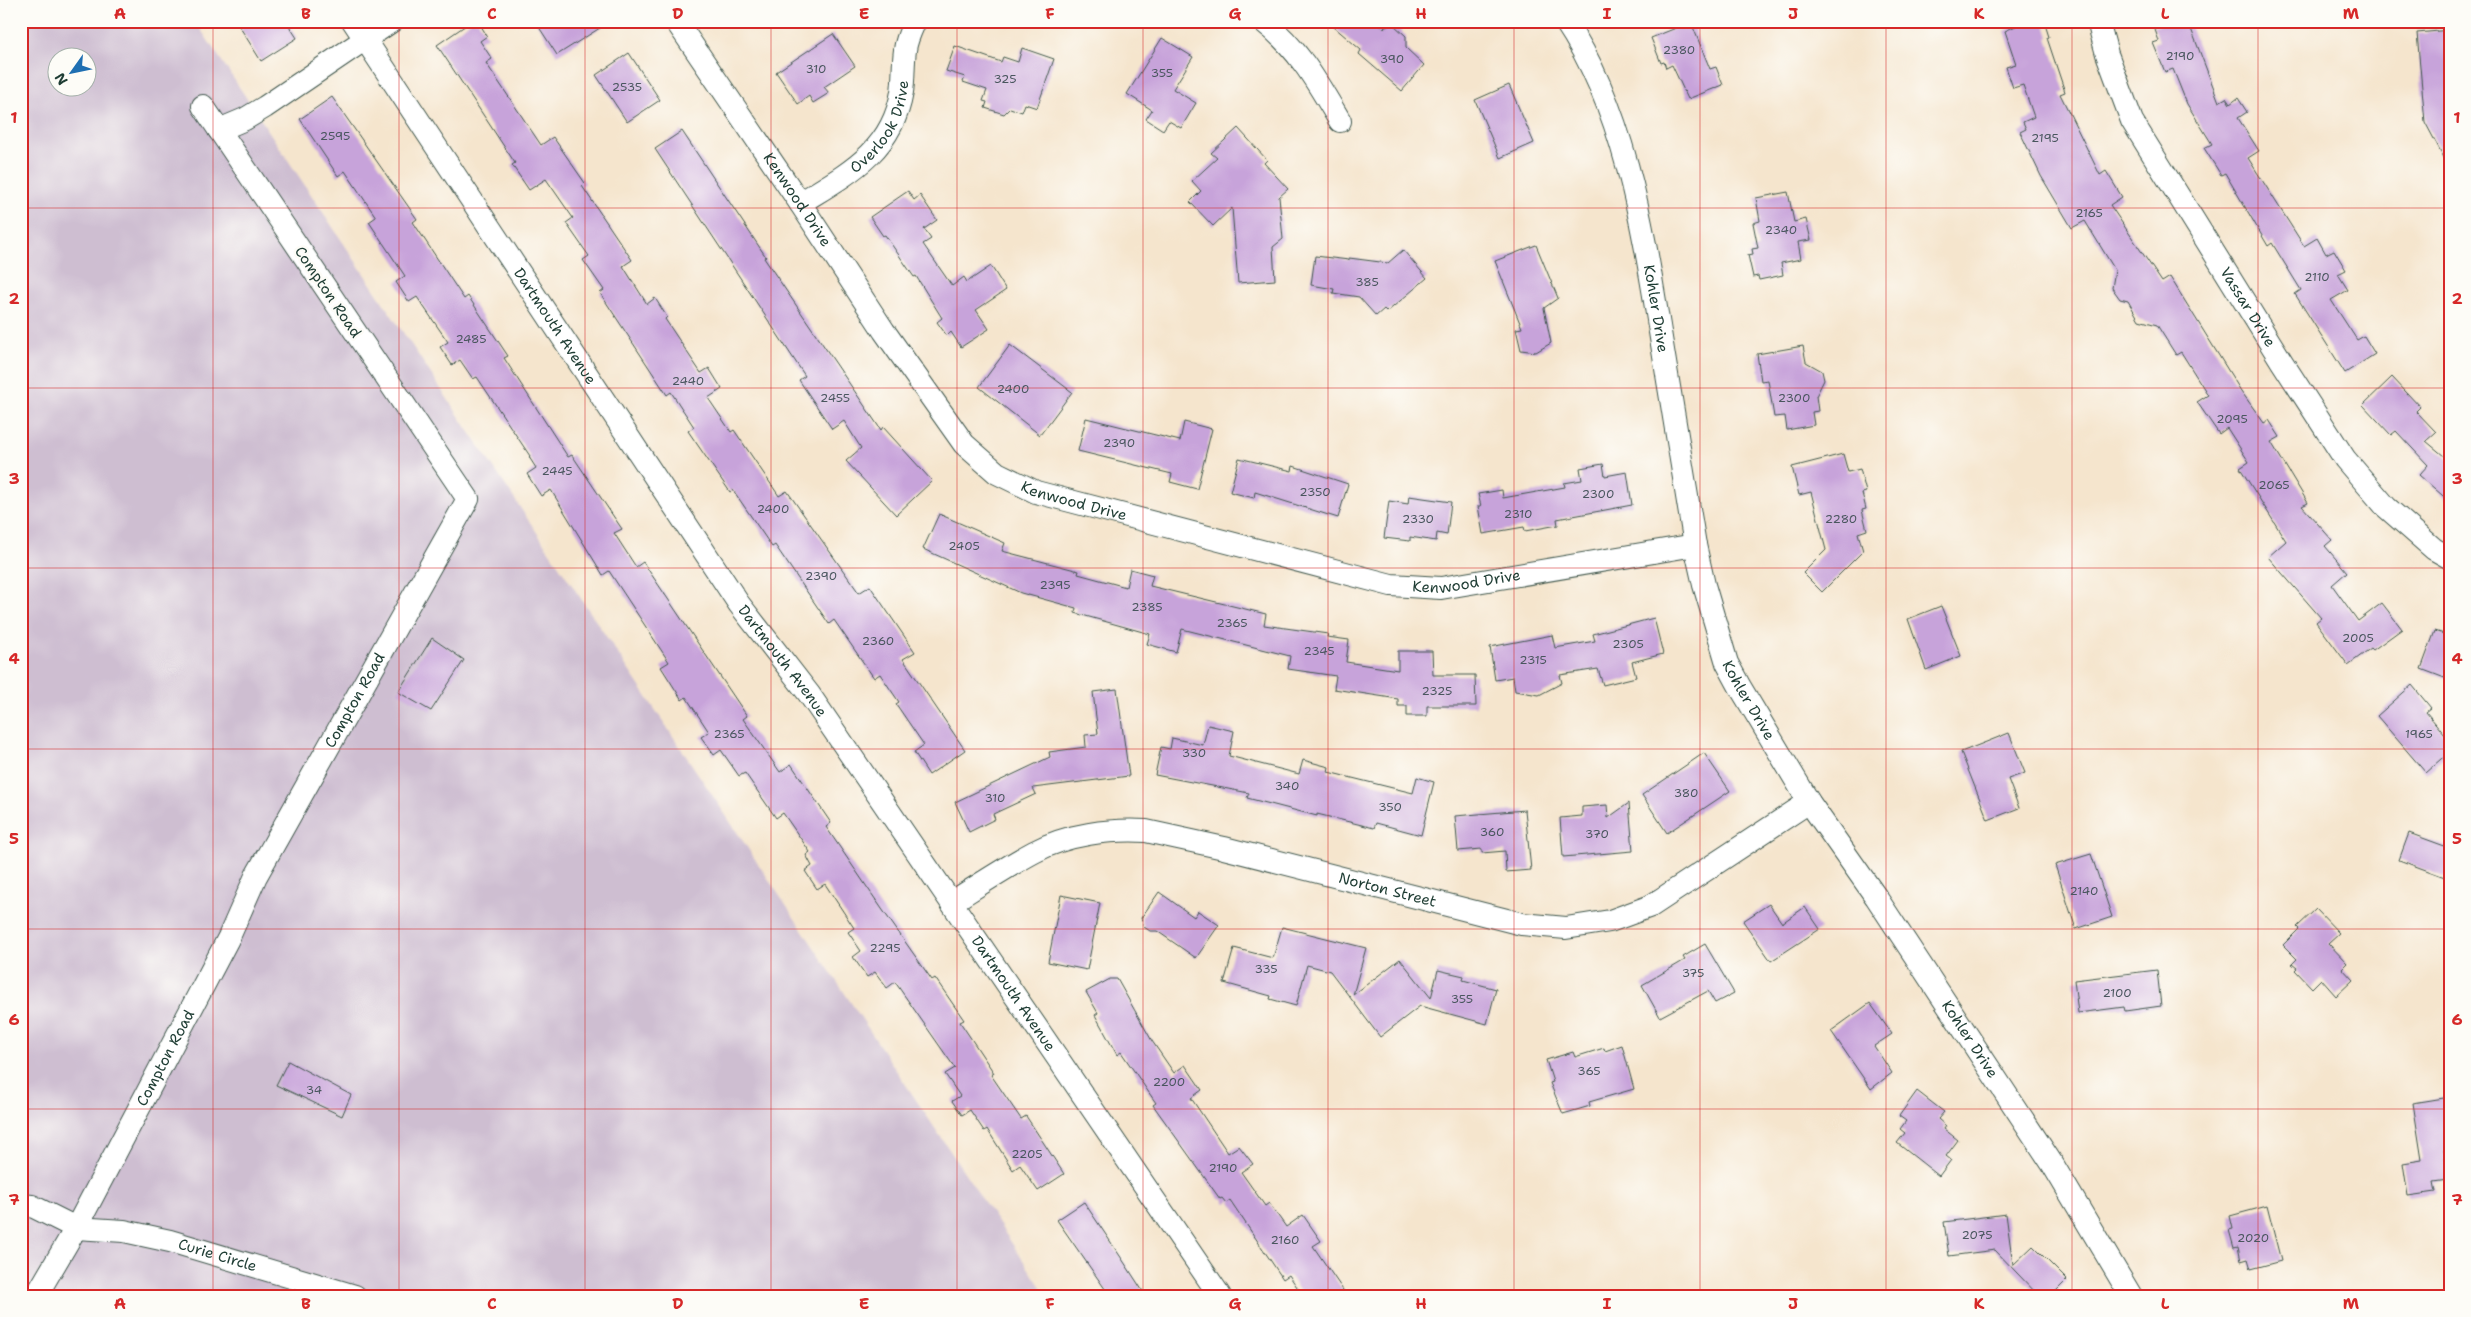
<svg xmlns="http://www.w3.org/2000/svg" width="2471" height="1317" viewBox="0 0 2471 1317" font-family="'Shantell Sans',sans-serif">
	<rect width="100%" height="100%" fill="#fdfcf7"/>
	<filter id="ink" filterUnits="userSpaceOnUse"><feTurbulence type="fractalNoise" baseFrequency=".02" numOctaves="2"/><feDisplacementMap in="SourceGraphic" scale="10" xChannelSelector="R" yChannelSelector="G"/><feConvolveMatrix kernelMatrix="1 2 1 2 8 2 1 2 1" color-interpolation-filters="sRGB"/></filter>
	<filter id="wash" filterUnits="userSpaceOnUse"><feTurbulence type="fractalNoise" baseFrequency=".0096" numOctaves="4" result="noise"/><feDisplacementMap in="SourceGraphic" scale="20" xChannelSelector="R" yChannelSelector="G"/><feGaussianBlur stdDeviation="1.12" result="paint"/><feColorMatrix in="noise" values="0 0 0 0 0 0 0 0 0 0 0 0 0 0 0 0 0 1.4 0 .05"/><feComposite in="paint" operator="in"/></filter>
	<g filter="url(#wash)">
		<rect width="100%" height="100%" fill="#f5e5cd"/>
		<path fill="#cebed1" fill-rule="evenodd" d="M21,21H195L1047,1296H21ZM58,58H88V88H58Z"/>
		<g id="blocks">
			<g fill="#c7a3da">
				<polygon points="236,21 286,21 297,38 261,61"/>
				<polygon points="472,21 478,21 487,36 480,41 492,59 486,63 541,145 553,137 585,183 582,186 632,260 623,266 647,304 655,298 667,317 665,319 701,373 709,368 722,389 708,398 731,432 734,430 779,496 787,491 859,593 870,586 915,652 903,659 965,750 929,775 914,752 924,745 896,704 899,702 880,674 874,678 834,620 829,624 775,545 772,547 733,490 730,492 688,431 694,427 671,392 667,395 600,293 604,290 583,260 589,256 566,223 573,218 546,179 529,190 512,165 515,163 437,45"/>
				<polygon points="535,21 611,21 557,55"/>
				<polygon points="1327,21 1375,21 1383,28 1393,24 1406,36 1406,48 1424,65 1402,91 1359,54 1361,50"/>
				<polygon points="2026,21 2044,21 2049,37 2047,38 2065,92 2060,94 2100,175 2106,171 2122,197 2110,205 2162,282 2170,277 2241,391 2264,423 2269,420 2280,437 2271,442 2308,503 2302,506 2332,540 2325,546 2347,572 2332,585 2358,621 2382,603 2402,629 2373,650 2371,648 2348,665 2316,622 2321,618 2268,557 2286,541 2240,468 2249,462 2227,428 2219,434 2197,402 2208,395 2181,352 2176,355 2157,325 2139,320 2128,301 2120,299 2112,288 2115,270 2085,221 2072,228 2041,176 2020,132 2026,129 2023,122 2034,117 2023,85 2013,88 2006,67 2016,64 2005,31"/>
				<polygon points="2170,21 2188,21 2219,102 2226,98 2230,104 2238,98 2247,112 2238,118 2259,151 2248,158 2304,246 2317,238 2326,254 2334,250 2346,270 2338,274 2348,290 2331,300 2357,340 2364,336 2375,354 2345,373 2295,294 2301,290 2272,243 2268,246 2225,173 2221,175 2204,148 2212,144 2187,104 2173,69 2165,72 2153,43 2159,41 2154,27"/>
				<polygon points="1691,22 1710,69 1716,67 1723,85 1688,99 1672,65 1666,68 1664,62 1661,63 1651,38"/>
				<polygon points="2450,30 2450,169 2425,122 2417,33"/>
				<polygon points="833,34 855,66 824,87 829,93 813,103 809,96 798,104 776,72"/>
				<polygon points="1162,38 1193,57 1173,89 1196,103 1181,128 1169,121 1163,130 1146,119 1152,110 1127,94"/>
				<polygon points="955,46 1001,62 1003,57 1018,62 1022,48 1054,59 1037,108 1025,104 1022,112 1010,108 1004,114 985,108 987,102 983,101 987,90 963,82 965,77 946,71"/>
				<polygon points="629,53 660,100 627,122 596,75"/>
				<polygon points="1509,85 1534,143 1500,158 1475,100"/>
				<polygon points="332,97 417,219 413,222 464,299 468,296 508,356 504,358 568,457 572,455 622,529 614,533 636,567 643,562 747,716 743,719 780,772 791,764 831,823 826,827 882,909 932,980 935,978 964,1020 960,1022 994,1073 991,1075 1021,1119 1026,1116 1064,1174 1038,1191 1020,1165 1013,1170 987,1129 984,1131 970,1110 962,1115 952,1101 960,1096 945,1074 955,1068 895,982 887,988 875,972 867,977 853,957 861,951 848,932 854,928 825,884 817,889 805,871 812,866 806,855 810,852 783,813 776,818 745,773 739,776 721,750 714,755 701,737 709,732 686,697 682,700 661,667 669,662 609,571 603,575 551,490 541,496 527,474 536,468 529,457 530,456 477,377 473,379 460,360 452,365 440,347 448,342 417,297 409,302 396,282 405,276 369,222 376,217 345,171 338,176 300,119"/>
				<polygon points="1238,128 1267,160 1264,163 1288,189 1279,197 1283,239 1273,247 1275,280 1238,283 1232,208 1213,226 1190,202 1201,191 1192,181 1217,158 1211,153"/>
				<polygon points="682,131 766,257 764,258 881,430 883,427 932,481 896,515 846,461 861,448 844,421 832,429 799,380 805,376 655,149"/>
				<polygon points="908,191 914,200 920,195 937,220 924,229 931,239 923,244 952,286 964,277 967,282 991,266 1006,290 976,310 989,329 961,347 951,332 947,336 937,322 942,318 916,276 914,277 885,235 883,236 870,217"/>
				<polygon points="1788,192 1794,222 1806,219 1811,240 1798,242 1801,259 1781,263 1783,275 1759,280 1758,276 1753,277 1748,255 1753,254 1752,249 1758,248 1753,223 1760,221 1756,198"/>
				<polygon points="1536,245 1558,298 1544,308 1551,343 1536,352 1521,350 1516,329 1522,328 1495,261"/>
				<polygon points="1403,250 1427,278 1387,312 1384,309 1376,316 1359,297 1333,293 1334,289 1311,285 1315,256 1349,260 1349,258 1388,263"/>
				<polygon points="1010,345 1072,392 1040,435 979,387"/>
				<polygon points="1803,346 1806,362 1822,371 1824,380 1816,396 1818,411 1812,412 1814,425 1787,430 1785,416 1774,417 1768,380 1761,381 1757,354"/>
				<polygon points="2392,377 2420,407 2416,411 2436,432 2426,441 2450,461 2450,502 2419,475 2428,465 2396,431 2391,435 2363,405"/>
				<polygon points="1086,418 1180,441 1184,422 1212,429 1197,489 1170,482 1172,474 1078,451"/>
				<polygon points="1843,454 1848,472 1860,469 1866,492 1862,493 1866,509 1862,510 1867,530 1858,533 1863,551 1822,592 1803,573 1826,550 1811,492 1799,495 1792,467"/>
				<polygon points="1239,458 1292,471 1293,466 1348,484 1338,518 1255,492 1254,498 1230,492"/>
				<polygon points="1603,464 1605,476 1627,472 1632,505 1557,519 1558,525 1525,531 1524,527 1483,534 1478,506 1481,506 1478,494 1502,490 1503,498 1565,487 1564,483 1582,480 1580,468"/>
				<polygon points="1409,496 1451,502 1447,535 1437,533 1436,541 1410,537 1410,541 1384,538 1389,501 1408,504"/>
				<polygon points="939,514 1005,543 1002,551 1079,571 1078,574 1126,587 1130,569 1153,575 1150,586 1266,614 1264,625 1328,634 1327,637 1349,640 1346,662 1398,670 1398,651 1432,651 1433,675 1475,675 1476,706 1427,706 1427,716 1407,716 1407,706 1398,706 1398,699 1334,689 1336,676 1288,669 1290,656 1182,629 1176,652 1147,644 1150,634 1075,613 1076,608 1021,593 923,549"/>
				<polygon points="1941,606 1961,656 1926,670 1908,619"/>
				<polygon points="1654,618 1663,654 1632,662 1636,677 1603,685 1598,669 1560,675 1562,683 1539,695 1515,691 1513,677 1495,680 1490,647 1552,635 1555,648 1595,641 1593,634"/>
				<polygon points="2435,631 2450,636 2450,680 2421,669"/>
				<polygon points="432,638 464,660 431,711 398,692"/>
				<polygon points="2412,685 2431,708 2426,712 2450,741 2450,752 2426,773 2377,716"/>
				<polygon points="1117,689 1129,776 1033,788 1036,794 993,814 995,819 969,832 955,802 1050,757 1049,752 1086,747 1085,735 1098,734 1093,692"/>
				<polygon points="1208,725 1234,731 1229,756 1299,774 1303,760 1329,767 1328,772 1413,793 1417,777 1434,782 1421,835 1376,823 1374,828 1317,814 1317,816 1247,798 1249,793 1155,775 1161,747 1170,749 1172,738 1203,745"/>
				<polygon points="2009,733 2025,773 2008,779 2019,808 1988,820 1961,752"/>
				<polygon points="1704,753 1730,791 1667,833 1642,795"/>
				<polygon points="1629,803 1633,851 1563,857 1560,818 1582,816 1582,807 1607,805 1608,818"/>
				<polygon points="1525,810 1531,870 1506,872 1505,851 1482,853 1482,849 1458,851 1455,816"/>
				<polygon points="2409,833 2450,848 2450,879 2399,860"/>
				<polygon points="2091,854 2112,917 2076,929 2055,865"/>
				<polygon points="1159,892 1194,917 1198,911 1219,925 1196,958 1157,931 1150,931 1144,927 1141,918"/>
				<polygon points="1061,895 1100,903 1087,970 1048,962"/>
				<polygon points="1769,904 1782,923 1805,907 1820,929 1771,961 1743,921"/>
				<polygon points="2316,909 2339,933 2328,943 2347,963 2342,968 2353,980 2336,996 2321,979 2312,988 2295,970 2297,968 2292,964 2297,959 2283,945 2299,929 2297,927"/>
				<polygon points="1282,927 1366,948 1353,995 1400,959 1431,998 1438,970 1464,976 1463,980 1496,989 1487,1024 1420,1006 1380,1037 1330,971 1307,965 1296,1006 1270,999 1271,996 1224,983 1234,948 1273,958"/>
				<polygon points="1705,944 1734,993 1715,1003 1708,991 1660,1017 1642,985 1685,960 1683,957"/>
				<polygon points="2157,970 2161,1006 2125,1011 2124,1007 2078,1013 2074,980"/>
				<polygon points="1110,979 1117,979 1152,1041 1174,1073 1185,1065 1202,1090 1191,1098 1228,1153 1239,1146 1253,1164 1241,1172 1265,1206 1269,1203 1286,1227 1303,1215 1321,1241 1313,1246 1347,1296 1303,1296 1289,1275 1283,1279 1230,1200 1226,1203 1222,1198 1220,1199 1153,1105 1156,1103 1121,1052 1117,1055 1095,1015 1098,1013 1086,992"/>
				<polygon points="1870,1003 1892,1034 1874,1046 1892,1073 1871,1089 1831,1031"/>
				<polygon points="1622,1045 1634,1089 1589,1102 1590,1106 1563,1114 1550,1083 1553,1082 1546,1060 1573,1052 1575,1057 1604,1048 1605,1051"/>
				<polygon points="288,1061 351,1095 342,1116 276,1085"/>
				<polygon points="1917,1091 1944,1112 1938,1119 1946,1126 1944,1129 1958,1140 1946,1156 1951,1160 1939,1176 1897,1143 1905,1133 1900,1129 1906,1121 1899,1116"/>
				<polygon points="2450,1097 2450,1146 2444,1150 2449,1180 2434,1182 2436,1192 2408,1196 2403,1163 2422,1160 2413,1103"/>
				<polygon points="1084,1202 1122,1259 1146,1296 1110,1296 1057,1220"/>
				<polygon points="2267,1206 2281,1261 2251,1269 2248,1259 2241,1261 2238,1247 2234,1248 2229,1230 2233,1229 2230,1216"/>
				<polygon points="2006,1214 2013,1265 2033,1246 2067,1280 2051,1296 2039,1296 1995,1250 1949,1256 1944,1222"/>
			</g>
		</g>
	</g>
	<g filter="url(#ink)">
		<use href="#blocks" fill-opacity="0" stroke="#3f564b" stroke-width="1"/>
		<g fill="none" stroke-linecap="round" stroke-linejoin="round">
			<defs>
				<g id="minor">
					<path id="s1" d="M353,21L739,604L809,694L1220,1296"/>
					<path id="s2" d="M676,21L800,203L884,331L964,444L997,473L1036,492L1391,585L1441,588L1695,545"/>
					<path d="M1263,21C1299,49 1317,82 1340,121"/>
					<path id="s3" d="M1565,21C1625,110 1643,228 1660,332C1671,403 1683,474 1695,545L1704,585L1727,663L1740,687L1809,802L1876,897L2053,1165L2131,1296"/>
					<path id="s4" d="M2098,21L2107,54L2132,121L2282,362L2345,459L2386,507L2434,549L2450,558"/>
					<polyline points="219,130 245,119 265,107 392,21"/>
					<path id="s5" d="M800,203C847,174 892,152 902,92C904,78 903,64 905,50C906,40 911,30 915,21"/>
					<path id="s6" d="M952,902C979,885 1006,867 1034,852C1067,834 1110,829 1146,831L1224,848L1522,924L1566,928L1610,921L1651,906L1809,802"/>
					<path id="s7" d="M21,1205L32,1206L76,1228L124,1231L170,1241L355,1296"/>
					<path id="s8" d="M36,1296L76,1228L229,937L256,876L468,499L203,106"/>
				</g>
			</defs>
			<use href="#minor" stroke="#3f564b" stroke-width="24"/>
			<use href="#minor" stroke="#fff" stroke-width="22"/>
		</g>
	</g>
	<path fill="none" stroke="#d62828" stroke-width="1" stroke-opacity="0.55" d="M213,21V1296M399,21V1296M585,21V1296M771,21V1296M957,21V1296M1143,21V1296M1328,21V1296M1514,21V1296M1700,21V1296M1886,21V1296M2072,21V1296M2258,21V1296M21,208H2450M21,388H2450M21,568H2450M21,749H2450M21,929H2450M21,1109H2450"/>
	<g text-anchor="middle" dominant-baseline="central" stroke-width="5" stroke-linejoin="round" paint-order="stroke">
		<g font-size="12" fill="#49565e">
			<text x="1679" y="50">2380</text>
			<text x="2180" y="56">2190</text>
			<text x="1392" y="59">390</text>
			<text x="816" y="69">310</text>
			<text x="1162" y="73">355</text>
			<text x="1005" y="79">325</text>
			<text x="627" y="87">2535</text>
			<text x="335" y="136">2595</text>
			<text x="2045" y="138">2195</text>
			<text x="2089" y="213">2165</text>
			<text x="1781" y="230">2340</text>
			<text x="2317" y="277">2110</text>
			<text x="1367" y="282">385</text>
			<text x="471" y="339">2485</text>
			<text x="688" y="381">2440</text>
			<text x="1013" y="389">2400</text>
			<text x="835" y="398">2455</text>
			<text x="1794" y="398">2300</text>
			<text x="2232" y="419">2095</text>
			<text x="1119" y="443">2390</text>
			<text x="557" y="471">2445</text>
			<text x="2274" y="485">2065</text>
			<text x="1315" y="492">2350</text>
			<text x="1598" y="494">2300</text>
			<text x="773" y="509">2400</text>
			<text x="1518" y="514">2310</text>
			<text x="1418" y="519">2330</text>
			<text x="1841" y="519">2280</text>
			<text x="964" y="546">2405</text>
			<text x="821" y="576">2390</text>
			<text x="1055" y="585">2395</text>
			<text x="1147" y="607">2385</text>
			<text x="1232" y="623">2365</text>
			<text x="2358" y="638">2005</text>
			<text x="878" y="641">2360</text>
			<text x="1628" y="644">2305</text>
			<text x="1319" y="651">2345</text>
			<text x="1533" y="660">2315</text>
			<text x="1437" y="691">2325</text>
			<text x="729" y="734">2365</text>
			<text x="2419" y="734">1965</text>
			<text x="1194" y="753">330</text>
			<text x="1287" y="786">340</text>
			<text x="1686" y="793">380</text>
			<text x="995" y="798">310</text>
			<text x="1390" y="807">350</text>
			<text x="1492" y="832">360</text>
			<text x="1597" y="834">370</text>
			<text x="2084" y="891">2140</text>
			<text x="885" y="948">2295</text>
			<text x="1266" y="969">335</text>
			<text x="1693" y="973">375</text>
			<text x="2117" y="993">2100</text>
			<text x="1462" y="999">355</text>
			<text x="1589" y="1071">365</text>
			<text x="1169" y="1082">2200</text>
			<text x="314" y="1090">34</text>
			<text x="1027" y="1154">2205</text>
			<text x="1223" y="1168">2190</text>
			<text x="1977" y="1235">2075</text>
			<text x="2253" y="1238">2020</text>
			<text x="1285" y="1240">2160</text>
		</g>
		<g font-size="15" fill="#1f3d34" stroke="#fdfcf7">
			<text stroke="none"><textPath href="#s5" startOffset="115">Overlook Drive</textPath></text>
			<text stroke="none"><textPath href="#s2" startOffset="216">Kenwood Drive</textPath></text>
			<text transform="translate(328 292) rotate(56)">Compton Road</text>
			<text stroke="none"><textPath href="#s4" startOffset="325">Vassar Drive</textPath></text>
			<text stroke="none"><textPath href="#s3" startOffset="304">Kohler Drive</textPath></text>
			<text stroke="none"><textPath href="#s1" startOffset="366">Dartmouth Avenue</textPath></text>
			<text stroke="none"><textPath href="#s2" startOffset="638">Kenwood Drive</textPath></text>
			<text stroke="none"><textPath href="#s2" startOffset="1042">Kenwood Drive</textPath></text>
			<text stroke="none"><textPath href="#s1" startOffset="771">Dartmouth Avenue</textPath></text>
			<text stroke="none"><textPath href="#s8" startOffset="676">Compton Road</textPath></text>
			<text stroke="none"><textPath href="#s3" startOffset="709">Kohler Drive</textPath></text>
			<text stroke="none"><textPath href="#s6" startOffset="460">Norton Street</textPath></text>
			<text stroke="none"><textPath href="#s1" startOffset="1176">Dartmouth Avenue</textPath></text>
			<text stroke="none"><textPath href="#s3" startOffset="1114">Kohler Drive</textPath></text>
			<text stroke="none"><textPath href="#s8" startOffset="271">Compton Road</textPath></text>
			<text stroke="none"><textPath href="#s7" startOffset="205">Curie Circle</textPath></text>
		</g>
	</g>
	<rect width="2471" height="1317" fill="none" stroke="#fdfcf7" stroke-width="55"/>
	<g transform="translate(72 72) rotate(237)"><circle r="24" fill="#fdfcf7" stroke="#a4b0a9"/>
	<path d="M0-4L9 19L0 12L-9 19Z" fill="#1f6fb2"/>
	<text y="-8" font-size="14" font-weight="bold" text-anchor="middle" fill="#1f3d34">N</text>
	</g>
	<rect x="28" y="28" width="2416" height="1262" fill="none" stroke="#d62828" stroke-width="2"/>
	<g font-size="16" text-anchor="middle" font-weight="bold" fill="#d62828">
		<text x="120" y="19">A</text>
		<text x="306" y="19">B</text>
		<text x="492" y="19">C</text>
		<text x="678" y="19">D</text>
		<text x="864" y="19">E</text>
		<text x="1050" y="19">F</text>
		<text x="1235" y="19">G</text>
		<text x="1421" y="19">H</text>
		<text x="1607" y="19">I</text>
		<text x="1793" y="19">J</text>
		<text x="1979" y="19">K</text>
		<text x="2165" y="19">L</text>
		<text x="2351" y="19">M</text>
		<text x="14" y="123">1</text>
		<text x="2457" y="123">1</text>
		<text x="14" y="304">2</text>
		<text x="2457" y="304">2</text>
		<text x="14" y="484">3</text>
		<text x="2457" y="484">3</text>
		<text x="14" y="664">4</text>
		<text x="2457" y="664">4</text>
		<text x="14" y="844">5</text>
		<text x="2457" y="844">5</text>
		<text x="14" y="1025">6</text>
		<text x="2457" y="1025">6</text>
		<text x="14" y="1205">7</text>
		<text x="2457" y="1205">7</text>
		<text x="120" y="1309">A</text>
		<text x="306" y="1309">B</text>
		<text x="492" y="1309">C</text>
		<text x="678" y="1309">D</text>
		<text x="864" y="1309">E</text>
		<text x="1050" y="1309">F</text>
		<text x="1235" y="1309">G</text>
		<text x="1421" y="1309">H</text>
		<text x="1607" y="1309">I</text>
		<text x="1793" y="1309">J</text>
		<text x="1979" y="1309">K</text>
		<text x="2165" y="1309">L</text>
		<text x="2351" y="1309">M</text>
	</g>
</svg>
